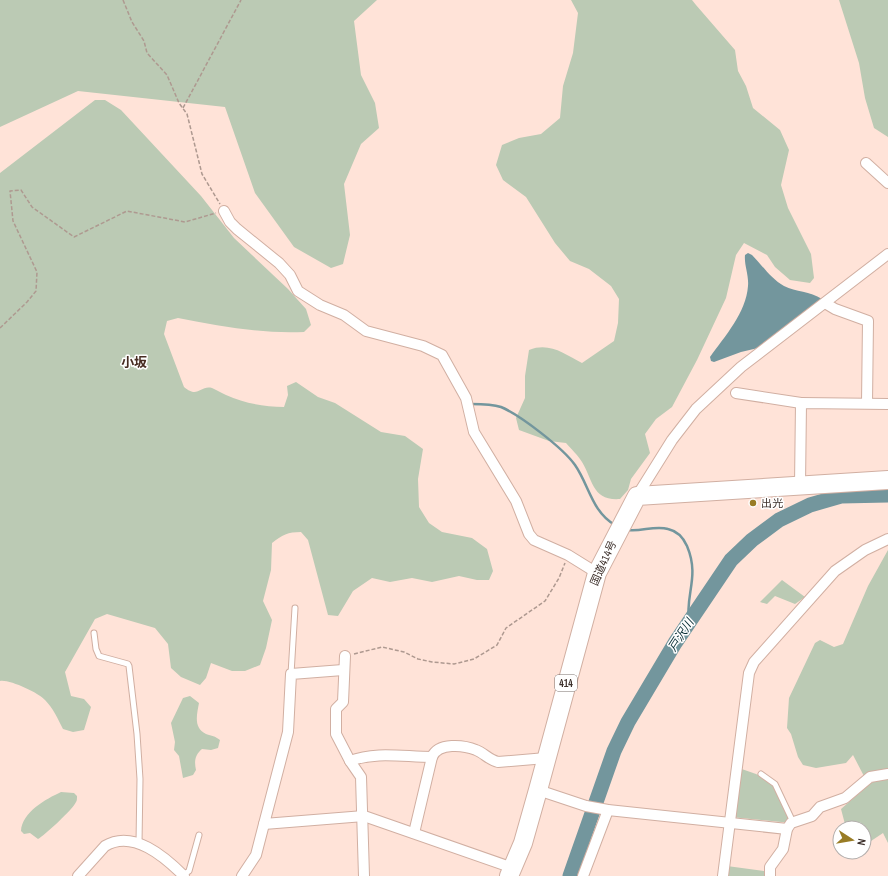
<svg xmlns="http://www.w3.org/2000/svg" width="888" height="876" viewBox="0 0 888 876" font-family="'Archivo Narrow','Noto Sans JP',sans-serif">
	<rect width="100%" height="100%" fill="#ffe3d8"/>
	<g fill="#bbcab4">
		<polygon points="0,0 377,0 354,21 361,75 375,103 379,128 361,144 344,184 350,235 343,264 331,268 294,247 255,193 225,107 78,91 0,127"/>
		<path d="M571,0H692L696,5L735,50L738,71L746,86L753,108L780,130L789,150L781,185L788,208L811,254L814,278L810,283L790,280L775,267L767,255L744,243L736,255L726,298L697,360L672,407L656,419L645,434L650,453L631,479L628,490L620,499C592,501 593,480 582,462C578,455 571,449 566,443L549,441L519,430L516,418L525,398V376L529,350C550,342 564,354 582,363L614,341L618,323L619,299L611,286L589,269L570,261L555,243L526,197L503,180L496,165L502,145L519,138L541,134L560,118L563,86L573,53L578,13Z"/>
		<polygon points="839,0 888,0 888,137 874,128 865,98 859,63"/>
		<path d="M95,100H105L121,110L201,196L234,238L288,289L306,309L311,325L304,332C261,334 220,326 178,318L167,321L164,334L184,387C198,399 200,385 212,388C217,390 221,393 226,395C244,403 264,407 284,407L288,395L287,386L296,382L318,397L335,403L381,432L405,436L423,449L418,479L419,507L429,523L442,532L472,538L487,549L493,571L489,580H477L459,576L432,582L412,578L390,582L372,578L353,591L338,616L328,615L308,540L301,532C288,532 282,535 272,543L271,570L263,601L272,620L266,648L260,665L245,671H232L211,663L206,678L200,685L181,677L171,668L168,644L155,628L107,614L95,619L65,672L71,696L84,699L91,707L84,730L73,732L63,729C58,719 53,708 45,700C39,693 9,679 0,681V173Z"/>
		<polygon points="888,550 888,843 883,833 865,845 864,828 846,828 841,809 871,783 884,777 866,780 853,755 846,763 816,768 803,765 798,757 791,734 787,728 789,698 815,643 820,640 834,647 843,644 868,586"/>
		<polygon points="782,580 805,597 795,604 775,596 767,604 760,602"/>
		<path d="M190,696L199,703C197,714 193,728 206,734C212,736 215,736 220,740L218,748L211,750L202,749C195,755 194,761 196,770L193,775L183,778L179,756L174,750L175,742L171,723L183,698Z"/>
		<polygon points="736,767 756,774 774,783 791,823 731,817"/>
		<path d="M61,792L74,793L77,796C77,798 77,801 76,802C74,808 44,836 38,839L30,833L24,834L21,831C22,812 46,799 61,792Z"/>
		<polygon points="727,866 764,871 769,876 725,876"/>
	</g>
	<path fill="#73969d" d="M748,253L752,255C762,265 771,279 784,286C796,292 810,291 822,299L758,348L741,352L714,362L711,361L710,357C725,336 746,313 748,286C749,275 744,265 745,255Z"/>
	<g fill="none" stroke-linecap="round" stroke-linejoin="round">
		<g stroke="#73969d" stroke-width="2.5">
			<path d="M471,404C481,404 492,404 501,407C520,415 563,448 575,465C589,485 592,512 615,525"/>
			<path d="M628,530C641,532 655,525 668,529C677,531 683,537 687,546C700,577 685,594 689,622"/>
		</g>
		<polyline stroke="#73969d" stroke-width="15" points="570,876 614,751 628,722 675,643 731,560 752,540 779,520 810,505 841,496 888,495"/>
		<defs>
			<g id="lane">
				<polyline points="94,633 96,649 99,656 128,664 129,666 137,734 140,779 139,843"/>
				<polyline points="291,674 295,608"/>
				<polyline points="761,774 775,784 793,822"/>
				<polyline points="183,875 189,871 199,835"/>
			</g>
			<g id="street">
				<polyline points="866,163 888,183"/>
				<polyline points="224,211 230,222 237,229 279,263 290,275 298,291 320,305 344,315 366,331 423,346 442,355 466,398 474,432 516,501 529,534 534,540 568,555 597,573"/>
				<polyline points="825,303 835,309 868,321 867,403"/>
				<polyline points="736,393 801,403"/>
				<polyline points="800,485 801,403 888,404"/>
				<polyline points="637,496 672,440 696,409 741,367 888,254"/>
				<polyline points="345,656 343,702 336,709 336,734 350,761 361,777 364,876"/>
				<polyline points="343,670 291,674 288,732 264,824 364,816 513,868"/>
				<path d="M350,761C376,751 404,757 432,757C438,742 464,745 476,750C484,753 489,760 498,762L546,758"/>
				<polyline points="538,790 586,806 608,810 787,829"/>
				<polyline points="414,833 432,757"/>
				<path d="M78,876L105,846C133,829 165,857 184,876"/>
				<polyline points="242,876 256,855 264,824"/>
				<polyline points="583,876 608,810"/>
				<polyline points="723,876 749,673 754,662 835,571 865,550 888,539"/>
				<polyline points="770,876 770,867 783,849 787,829 791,823 812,816 820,807 845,798 870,777 888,774"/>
			</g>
			<polyline id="highway" points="509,876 523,843 538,790 597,573 637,496 888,480"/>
		</defs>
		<use href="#lane" stroke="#d1afa2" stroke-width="7"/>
		<use href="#street" stroke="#d1afa2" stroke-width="12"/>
		<use href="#highway" stroke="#d1afa2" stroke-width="20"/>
		<g stroke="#ae9990" stroke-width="1.5" stroke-dasharray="4 2" stroke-linecap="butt">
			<polyline points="123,0 132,22 144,41 147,53 167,75 179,103 187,114 202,174 220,204"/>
			<polyline points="183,108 241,0"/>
			<polyline points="0,328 27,302 36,291 37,272 13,221 10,191 21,190 32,207 74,237 127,211 185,222 216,213"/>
			<polyline points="354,654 382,647 404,652 418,659 432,662 454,664 474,659 497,645 506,628 545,601 559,578 565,563"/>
		</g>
		<use href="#lane" stroke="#fff" stroke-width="5"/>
		<use href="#street" stroke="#fff" stroke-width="10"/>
		<use href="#highway" stroke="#fff" stroke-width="18"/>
	</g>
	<circle fill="#997c25" stroke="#fff" stroke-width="1.5" cx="753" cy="503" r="4"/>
	<g text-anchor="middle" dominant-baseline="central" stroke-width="3" stroke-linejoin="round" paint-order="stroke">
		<rect fill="#fff" stroke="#786f6b" stroke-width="1" x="555" y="675" width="22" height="16" rx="3"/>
		<g font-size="10" font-weight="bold" fill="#3e312c">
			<text x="566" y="683">414</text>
		</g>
		<g font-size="11" fill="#3e312c" stroke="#fff" text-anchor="start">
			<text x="761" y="503">出光</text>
		</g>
		<g font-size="11" fill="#3e312c" stroke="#fff">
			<text transform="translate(603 563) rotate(-66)">国道414号</text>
		</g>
		<g font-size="12" font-style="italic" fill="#0a2f36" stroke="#fff">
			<text transform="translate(681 635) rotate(-57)">戸沢川</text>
		</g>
		<g font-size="13" font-weight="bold" fill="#472c22" stroke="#fff">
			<text x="134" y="362">小坂</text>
		</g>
	</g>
	<g transform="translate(852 840) rotate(102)"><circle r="19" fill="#ffffff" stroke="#b2adab"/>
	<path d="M0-3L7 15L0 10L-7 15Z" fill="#997c25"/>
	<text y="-6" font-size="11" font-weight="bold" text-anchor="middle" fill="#3e312c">N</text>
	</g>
</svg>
